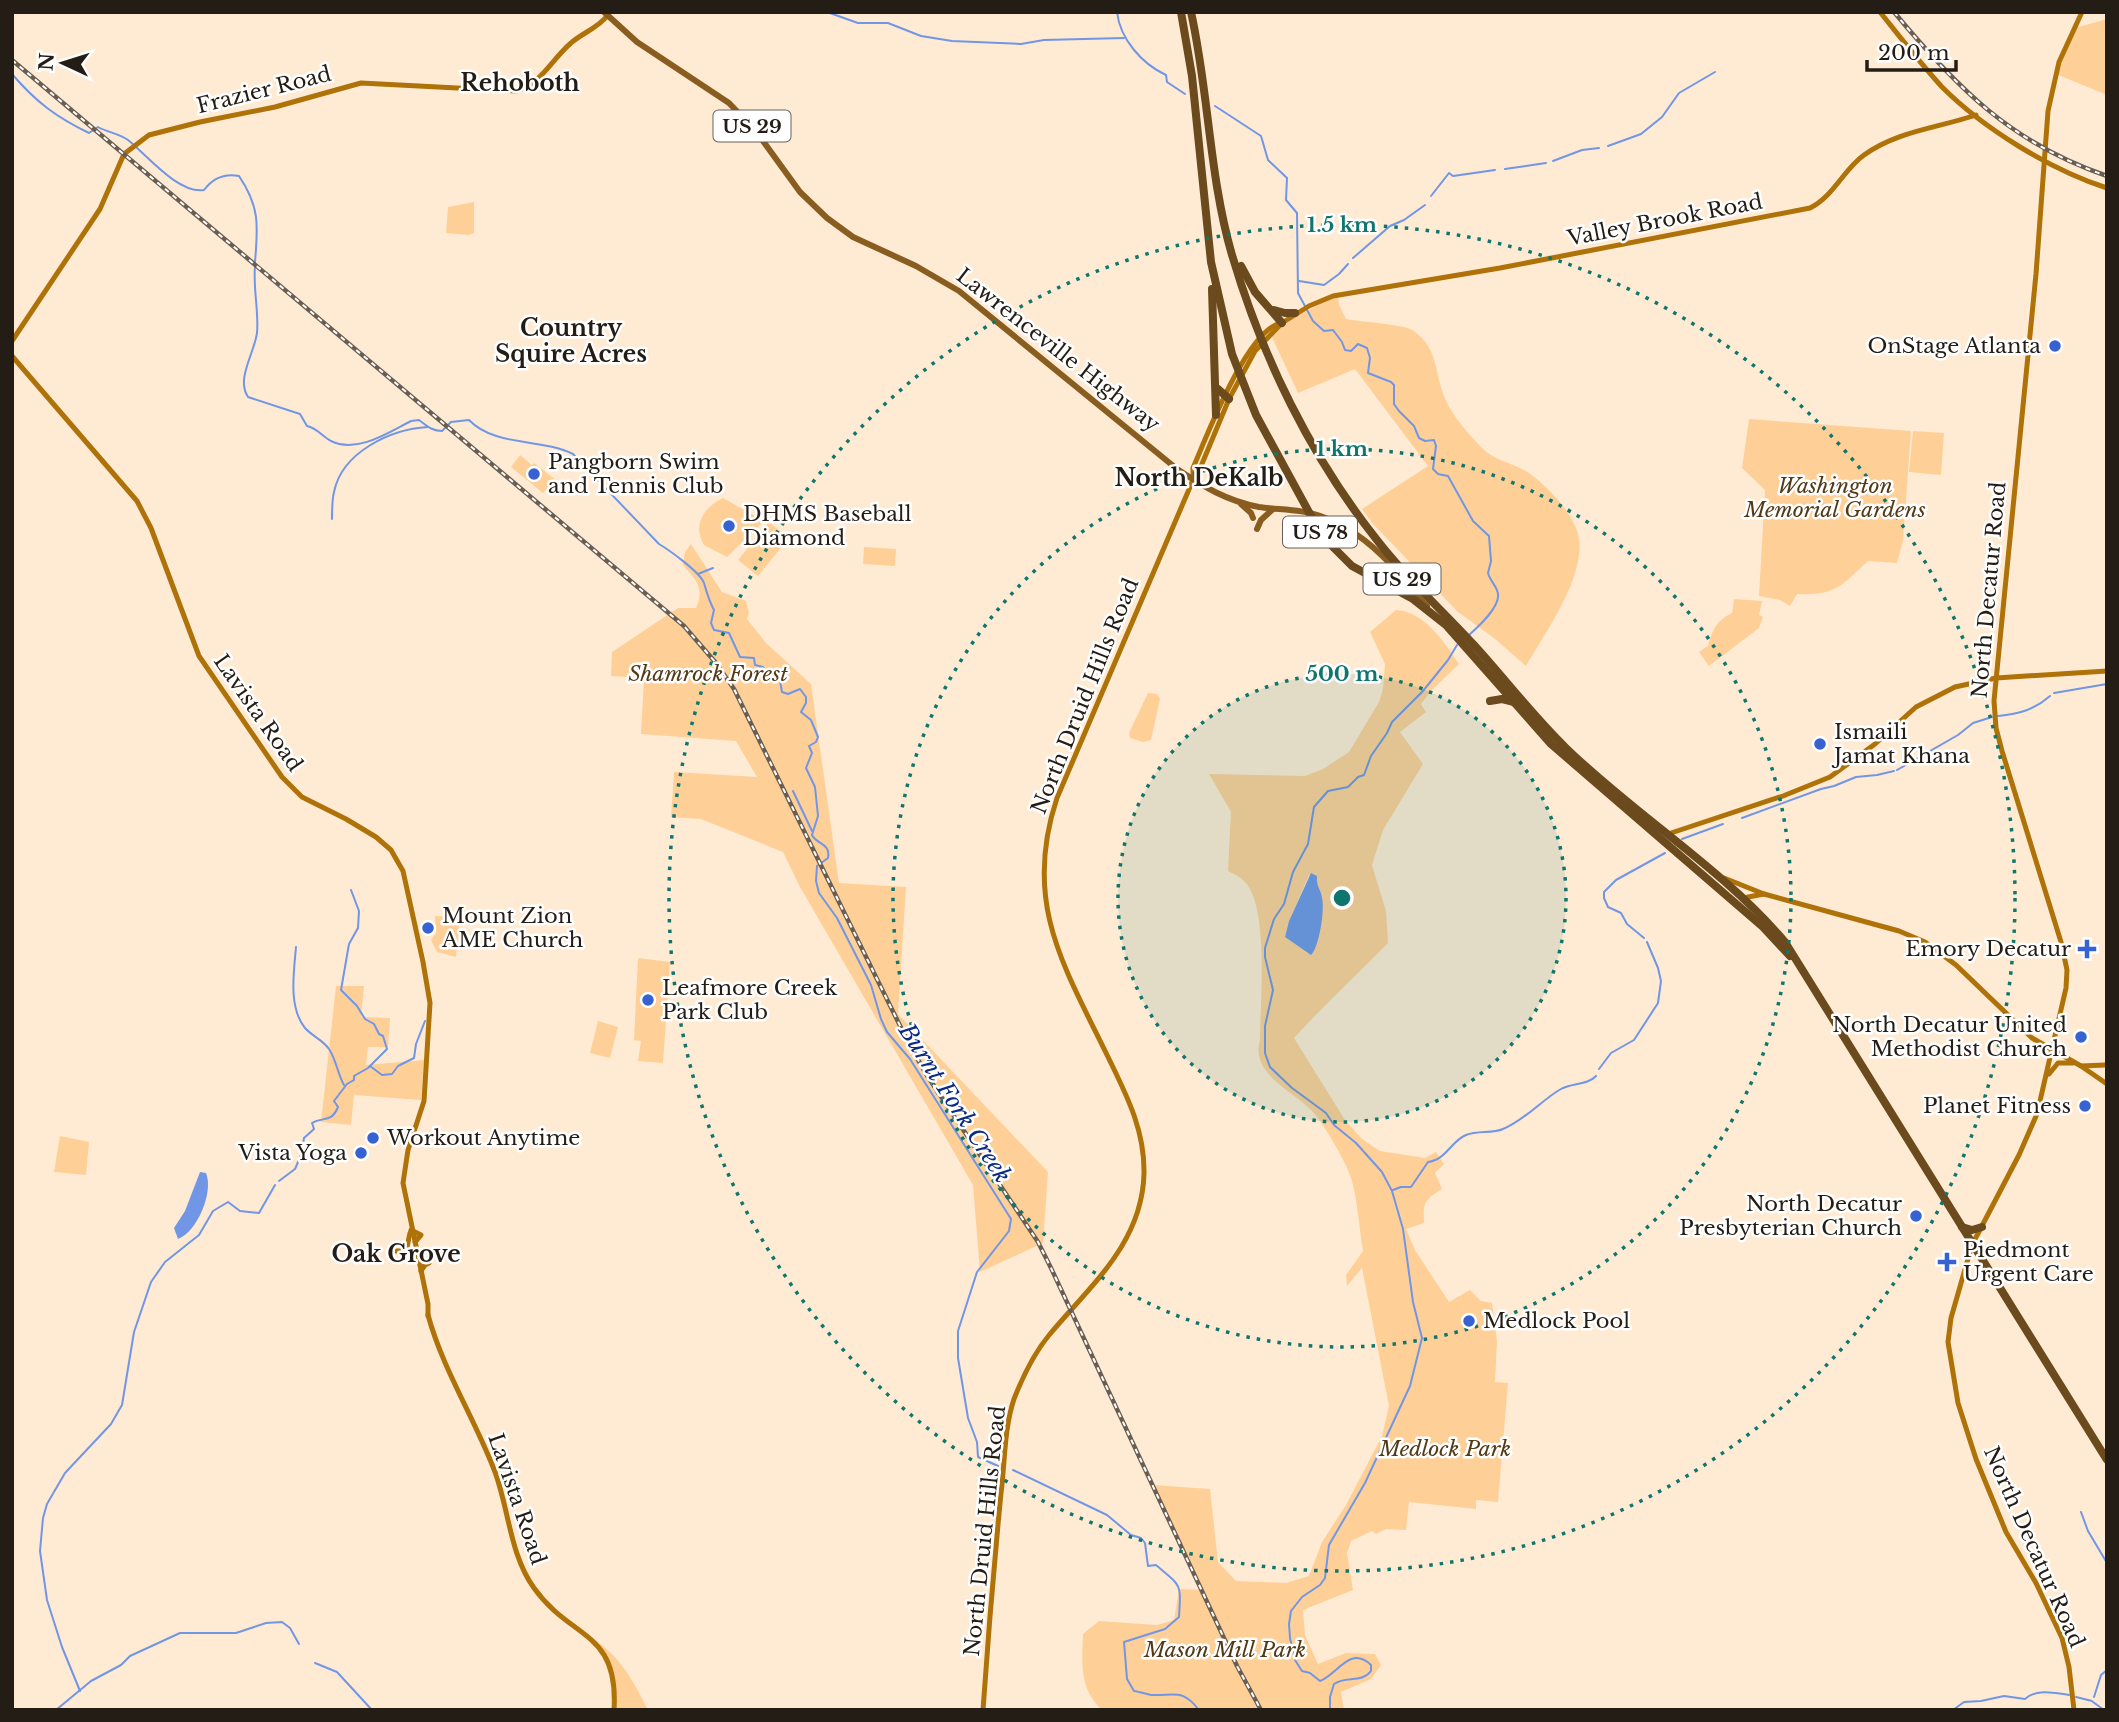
<svg xmlns="http://www.w3.org/2000/svg" width="2119" height="1722" viewBox="0 0 2119 1722" font-family="'Libre Baskerville',serif">
	<rect width="100%" height="100%" fill="#ffebd3"/>
	<g fill="#fed098" fill-rule="evenodd">
		<polygon points="2107,19 2107,95 2056,74 2075,28"/>
		<polygon points="474,202 474,233 469,235 446,233 448,207"/>
		<path d="M1338,295L1339,305L1346,319C1360,322 1405,324 1414,331C1438,349 1434,369 1444,396C1451,415 1468,433 1482,448C1492,459 1511,463 1524,470C1544,482 1572,511 1578,534C1588,574 1545,633 1526,666L1494,638L1458,612L1373,524L1362,509L1428,466L1355,369L1298,393L1271,335L1297,316Z"/>
		<path d="M1749,419L1911,431L1903,541L1897,563L1868,561C1842,585 1836,596 1797,594L1790,606L1780,600L1759,596L1765,490L1742,468Z"/>
		<polygon points="1913,431 1944,433 1941,475 1909,472"/>
		<polygon points="520,455 532,465 534,463 556,480 543,493 511,467"/>
		<path d="M723,498L762,520V523L727,557L704,545C692,525 704,507 723,498Z"/>
		<polygon points="769,522 789,538 758,576 738,560"/>
		<path d="M691,544L722,592L746,601L749,613L747,619L766,643L811,684L839,883L906,887L898,1014L1048,1172L1043,1243L980,1272L973,1185L800,887L783,852L701,819L671,817L674,772L757,777L736,741L641,734L644,678L611,676L612,652L678,608H696C705,588 696,580 683,565L685,552Z"/>
		<polygon points="864,547 896,549 895,566 863,564"/>
		<path d="M1734,599L1762,601L1759,615L1763,617L1759,628L1709,666L1699,652L1708,646C1713,629 1716,621 1732,613Z"/>
		<path d="M1396,610C1424,611 1445,643 1459,664L1431,691L1421,704L1426,712L1400,732L1423,764L1383,830L1372,865L1386,911L1388,943C1357,975 1324,1005 1294,1038L1345,1120L1362,1139L1380,1151L1425,1158L1436,1152L1444,1164L1435,1173L1442,1189C1425,1200 1423,1201 1424,1223L1406,1229L1415,1250L1449,1302L1470,1290L1481,1301L1492,1303L1497,1341L1495,1382L1508,1383L1498,1502L1476,1500V1509L1409,1502L1406,1530L1386,1529L1376,1534L1372,1531L1351,1541L1347,1553L1353,1590L1303,1610L1305,1635L1318,1664L1346,1653L1375,1654L1381,1665L1371,1679L1341,1692L1344,1710H1102C1079,1688 1082,1663 1083,1634L1099,1621L1157,1625L1174,1620L1179,1589L1203,1590L1153,1485L1210,1489L1218,1562L1236,1581L1286,1583L1309,1576L1322,1542L1346,1505L1382,1436L1389,1406L1362,1268L1347,1286L1346,1275L1363,1251C1359,1228 1358,1203 1352,1181C1348,1165 1323,1122 1311,1110C1292,1090 1250,1074 1260,1040C1260,1003 1269,911 1246,883C1242,878 1234,874 1228,871L1231,812L1209,774L1305,776L1323,769L1349,752L1379,702L1383,689L1385,664L1370,632ZM1309,875C1330,905 1321,922 1310,954L1285,937L1289,921Z"/>
		<polygon points="1148,693 1157,694 1160,699 1151,740 1143,742 1130,738 1129,733"/>
		<polygon points="435,916 460,917 456,957 437,952 431,940 436,933"/>
		<polygon points="638,958 670,962 663,1063 638,1061 641,1041 634,1040"/>
		<polygon points="336,986 364,986 361,1017 390,1018 388,1047 368,1047 366,1065 424,1060 421,1100 354,1095 351,1125 321,1122"/>
		<polygon points="598,1021 618,1027 610,1058 590,1053"/>
		<polygon points="60,1136 89,1142 86,1175 54,1172"/>
		<path d="M590,1637C620,1655 633,1680 648,1710H615L608,1659Z"/>
	</g>
	<g fill="#7196e6">
		<path d="M1311,873L1317,876C1316,887 1321,889 1322,898C1325,910 1319,948 1311,955L1285,937L1289,921Z"/>
		<path d="M200,1172L206,1173C214,1192 197,1232 178,1239L174,1228L185,1211Z"/>
	</g>
	<g fill="none" stroke-linecap="round" stroke-linejoin="round">
		<g stroke="#7196e6" stroke-width="2">
			<polyline points="827,12 858,23 888,23 921,36 952,41 1021,44 1044,40 1124,38"/>
			<path d="M1117,12C1120,39 1142,64 1166,75L1167,82L1185,94"/>
			<path d="M12,74C36,102 56,117 89,133L98,127C107,132 120,134 128,140C147,155 178,194 204,190C213,178 224,173 239,176C260,207 258,226 255,262"/>
			<path d="M1215,106L1261,136L1268,160L1287,178L1286,200L1297,213L1298,293L1313,321L1324,331L1333,330L1342,342L1345,350L1351,351L1358,344L1367,348L1370,358L1368,373L1391,382L1394,385V404L1399,411L1414,426L1419,438L1425,441L1434,440L1436,446L1433,469L1438,474L1448,476L1473,521L1489,536L1491,561L1488,573C1490,581 1497,586 1498,594C1500,607 1479,626 1469,635"/>
			<polyline points="1608,146 1641,134 1662,117 1679,93 1715,72"/>
			<polyline points="1553,161 1582,150 1599,148"/>
			<polyline points="1505,169 1546,163"/>
			<polyline points="1431,196 1449,173 1453,176 1495,170"/>
			<polyline points="1353,258 1390,226 1404,220 1425,205"/>
			<path d="M255,266C253,289 259,312 257,333C254,354 236,379 248,397L300,414L307,426C317,428 322,436 331,441C357,454 389,432 411,421L419,420C427,426 432,431 442,431L451,422L469,420C495,447 541,438 573,454L659,544C669,550 700,572 704,583C707,593 709,601 714,610L711,623L714,630L729,633L740,657L754,658L755,665L763,667L768,675L780,681L782,692L788,694L800,689L806,697V703L801,712L811,720L818,737L816,742L809,746L812,753L806,768L815,787L818,816L812,835C817,845 831,843 828,858L817,866L816,881L819,893L837,918L871,985L881,1019L887,1032L910,1059L1011,1219L1009,1231L977,1272L958,1331V1358L968,1418L977,1442L978,1457L998,1466"/>
			<polyline points="1299,281 1324,285 1339,274 1348,264"/>
			<path d="M332,519C332,510 332,500 334,492C342,452 391,429 428,427"/>
			<polyline points="698,574 713,568"/>
			<polyline points="2054,693 2107,684"/>
			<path d="M1998,716C2019,714 2034,710 2050,696"/>
			<polyline points="1897,770 1958,735 1973,723 1992,717"/>
			<polyline points="793,791 812,831"/>
			<polyline points="1742,818 1821,789 1834,786 1856,777 1877,775 1894,771"/>
			<polyline points="1682,839 1723,824"/>
			<polyline points="1644,938 1627,924 1621,913 1608,907 1604,898 1604,892 1616,880 1665,853"/>
			<path d="M296,947C294,971 288,1007 305,1028C312,1036 323,1040 329,1049C336,1059 338,1075 344,1085"/>
			<polyline points="370,1066 382,1075 392,1074 398,1066 414,1058 416,1044 425,1021"/>
			<polyline points="1599,1069 1611,1053 1634,1040 1658,1003 1661,981 1658,968 1647,942"/>
			<path d="M279,1181L295,1169L301,1155L304,1138L314,1129L312,1123C323,1116 331,1124 338,1107L334,1101L347,1084L354,1080V1076L368,1068L387,1049L383,1036L379,1034L374,1024L365,1019L357,1006L341,990L349,944L358,928L359,911L351,890"/>
			<path d="M1393,1190L1401,1187H1411L1428,1162C1446,1160 1451,1141 1466,1135C1478,1130 1492,1134 1503,1129C1525,1120 1543,1099 1561,1089C1572,1083 1588,1085 1596,1076"/>
			<path d="M1013,1470L1107,1515L1131,1535L1141,1538L1145,1543L1148,1566L1156,1565C1182,1587 1181,1583 1179,1617L1165,1629L1124,1642L1127,1679L1134,1691C1140,1692 1146,1694 1151,1695C1175,1696 1182,1688 1199,1710"/>
			<polyline points="2081,1512 2088,1531 2107,1563"/>
			<polyline points="315,1663 337,1672 372,1710"/>
			<polyline points="80,1691 62,1647 47,1600 40,1551 43,1518 47,1504 65,1473 111,1424 122,1405 134,1332 151,1282 165,1262 199,1235 213,1211 228,1202 240,1211 259,1213 275,1185"/>
			<polyline points="2076,1697 2092,1701"/>
			<polyline points="2094,1697 2101,1675 2107,1670"/>
			<polyline points="2093,1702 2104,1710"/>
			<polyline points="56,1710 91,1681 121,1665 130,1656 180,1633 236,1633 266,1623 282,1622 290,1628 299,1644"/>
			<path d="M1330,1710V1697L1334,1684C1346,1675 1361,1684 1371,1671V1665C1350,1645 1338,1674 1320,1681L1310,1673L1302,1671L1295,1660L1290,1638L1289,1624L1291,1611L1302,1597L1320,1585L1325,1578L1329,1545L1365,1483L1410,1386L1422,1338L1413,1302L1403,1229L1392,1191L1382,1172L1356,1143L1334,1125L1326,1113L1292,1088L1270,1067L1265,1053V1026L1273,990L1265,957V948L1274,919L1284,904L1293,872L1308,844L1314,807L1328,791L1348,787L1358,777L1364,775L1371,756L1387,733L1392,722L1423,691L1448,660L1457,645"/>
			<polyline points="1415,1710 1423,1710"/>
			<path d="M1953,1710L1964,1702L1981,1701L2004,1696L2025,1699C2037,1688 2055,1693 2069,1695"/>
		</g>
		<g stroke="#ae7208" stroke-width="5">
			<path d="M1880,12C1900,37 1920,63 1942,87C1984,129 2051,170 2107,188"/>
			<path d="M12,341L100,209L124,154L149,135L200,122L275,107L361,83L517,91C543,82 551,60 571,43C582,33 598,28 607,16"/>
			<polyline points="12,356 137,501 151,528 199,656 282,777 302,797 346,819 376,837 391,850 403,871 423,962 430,1003 424,1101 408,1150 403,1183 428,1304 428,1316"/>
			<path d="M1193,480V468C1206,438 1248,327 1282,323"/>
			<polyline points="1668,834 1783,796 1830,777 1875,744 1916,707 1955,687 1996,678 2107,671"/>
			<polyline points="1724,878 1764,894 1899,931 1925,942 1956,965 2032,1038 2081,1066 2107,1084"/>
			<polyline points="1743,898 1764,894"/>
			<polyline points="2081,1066 2105,1065"/>
			<polyline points="2049,1074 2058,1063 2073,1063"/>
			<polyline points="411,1230 421,1235 415,1242"/>
			<polyline points="396,1251 403,1251 407,1247 410,1233"/>
			<polyline points="421,1271 425,1265 429,1263"/>
			<path d="M428,1315C443,1370 475,1419 495,1472C509,1510 510,1555 534,1588C571,1640 619,1630 614,1710"/>
			<path d="M983,1710C988,1637 994,1565 1001,1493C1005,1462 1004,1429 1014,1399C1023,1376 1034,1353 1050,1334C1091,1285 1142,1243 1144,1174C1145,1131 1127,1096 1109,1059C1064,966 1022,903 1057,798L1193,480L1199,471L1229,399L1255,351L1282,323L1309,306L1333,296L1500,268L1810,208C1834,196 1843,170 1864,155C1897,131 1938,128 1976,115"/>
			<polyline points="2074,1710 2069,1667 2062,1638 2036,1583 2006,1532 1976,1459 1958,1403 1948,1342 1951,1318 1972,1245 2019,1155 2037,1114 2066,988 2067,970 2061,942 2002,751 1996,728 1994,701 2036,274 2048,111 2059,62 2082,12"/>
		</g>
		<g stroke="#895d1f" stroke-width="6">
			<path d="M604,12L637,42L729,103L755,130L800,192L827,218L853,237L916,266L959,291L1177,469C1204,487 1227,501 1259,507C1280,510 1303,509 1323,517C1354,528 1378,550 1400,574"/>
			<polyline points="1241,504 1251,513 1253,518"/>
			<polyline points="1257,529 1261,520 1273,509"/>
			<polyline points="1395,573 1427,606"/>
		</g>
		<g stroke="#6b4a1e" stroke-width="8">
			<polyline points="1181,12 1192,76 1211,262 1232,354 1256,415 1322,536 1352,566 1413,599 1446,625 1551,744 1763,927 1790,956"/>
			<path d="M1191,12C1209,93 1209,176 1232,255C1262,357 1311,457 1377,540C1406,578 1442,610 1474,645C1505,679 1533,716 1566,748C1636,816 1721,867 1785,942L2107,1460"/>
			<polyline points="1241,266 1255,292 1282,323"/>
			<polyline points="1212,289 1216,415"/>
			<polyline points="1274,310 1285,313 1295,313"/>
			<polyline points="1218,389 1229,399"/>
			<polyline points="1490,701 1502,699 1514,702"/>
			<polyline points="1962,1227 1972,1230 1982,1227"/>
		</g>
		<defs>
			<g id="rail">
				<path d="M1894,12C1957,88 2011,143 2107,176"/>
				<polyline points="12,60 684,626 716,663 734,689 910,1046 928,1077 1038,1242 1051,1268 1237,1666 1261,1710"/>
			</g>
		</defs>
		<use href="#rail" stroke="#695e51" stroke-width="4.5"/>
		<use href="#rail" stroke="#fff" stroke-width="2" stroke-dasharray="5" stroke-linecap="butt"/>
	</g>
	<circle cx="1342" cy="898" r="224" fill="#0f766e" fill-opacity=".12"/>
	<g fill="none" stroke="#0f766e" stroke-width="3.5" stroke-dasharray="3.5 7">
		<circle cx="1342" cy="898" r="224"/>
		<circle cx="1342" cy="898" r="449"/>
		<circle cx="1342" cy="898" r="673"/>
	</g>
	<g fill="#3662d2" stroke="#fff" stroke-width="2.5">
		<circle cx="2055" cy="346" r="7"/>
		<circle cx="534" cy="474" r="7"/>
		<circle cx="729" cy="526" r="7"/>
		<circle cx="1820" cy="744" r="7"/>
		<circle cx="428" cy="928" r="7"/>
		<path d="M2083.5 938.5h7v7h7v7h-7v7h-7v-7h-7v-7h7z"/>
		<circle cx="648" cy="1000" r="7"/>
		<circle cx="2081" cy="1037" r="7"/>
		<circle cx="2085" cy="1106" r="7"/>
		<circle cx="373" cy="1138" r="7"/>
		<circle cx="361" cy="1153" r="7"/>
		<circle cx="1916" cy="1216" r="7"/>
		<path d="M1943.5 1251.5h7v7h7v7h-7v7h-7v-7h-7v-7h7z"/>
		<circle cx="1469" cy="1321" r="7"/>
	</g>
	<g text-anchor="middle" dominant-baseline="central" stroke-width="5" stroke-linejoin="round" paint-order="stroke">
		<g fill="#fff" stroke="#66615b" stroke-width="2">
			<rect x="713.5" y="110.5" width="77" height="31" rx="5"/>
			<rect x="1283" y="516.5" width="74" height="31" rx="5"/>
			<rect x="1363.5" y="563.5" width="77" height="31" rx="5"/>
		</g>
		<g font-size="19" font-weight="bold" fill="#241d15">
			<text x="752" y="126">US 29</text>
			<text x="1320" y="532">US 78</text>
			<text x="1402" y="579">US 29</text>
		</g>
		<g font-size="21" fill="#241d15" stroke="#fff">
			<text transform="translate(264 90) rotate(-14)">Frazier Road</text>
			<text transform="translate(1665 220) rotate(-11)">Valley Brook Road</text>
			<text transform="translate(1058 350) rotate(38)">Lawrenceville Highway</text>
			<text transform="translate(1989 590) rotate(-85)">North Decatur Road</text>
			<text transform="translate(1085 696) rotate(-68)">North Druid Hills Road</text>
			<text transform="translate(258 713) rotate(55)">Lavista Road</text>
			<text transform="translate(517 1499) rotate(71)">Lavista Road</text>
			<text transform="translate(985 1531) rotate(-84)">North Druid Hills Road</text>
			<text transform="translate(2034 1547) rotate(66)">North Decatur Road</text>
		</g>
		<g font-size="21" fill="#241d15" stroke="#fff" text-anchor="start">
			<text x="2041" y="346" text-anchor="end">OnStage Atlanta</text>
			<text x="548" y="462">Pangborn Swim<tspan x="548" dy="24">and Tennis Club</tspan></text>
			<text x="743" y="514">DHMS Baseball<tspan x="743" dy="24">Diamond</tspan></text>
			<text x="1834" y="732">Ismaili<tspan x="1834" dy="24">Jamat Khana</tspan></text>
			<text x="442" y="916">Mount Zion<tspan x="442" dy="24">AME Church</tspan></text>
			<text x="2071" y="949" text-anchor="end">Emory Decatur</text>
			<text x="662" y="988">Leafmore Creek<tspan x="662" dy="24">Park Club</tspan></text>
			<text x="2067" y="1025" text-anchor="end">North Decatur United<tspan x="2067" dy="24">Methodist Church</tspan></text>
			<text x="2071" y="1106" text-anchor="end">Planet Fitness</text>
			<text x="387" y="1138">Workout Anytime</text>
			<text x="347" y="1153" text-anchor="end">Vista Yoga</text>
			<text x="1902" y="1204" text-anchor="end">North Decatur<tspan x="1902" dy="24">Presbyterian Church</tspan></text>
			<text x="1963" y="1250">Piedmont<tspan x="1963" dy="24">Urgent Care</tspan></text>
			<text x="1483" y="1321">Medlock Pool</text>
		</g>
		<g font-size="21" font-style="italic" fill="#533916" stroke="#fff">
			<text x="1835" y="486">Washington<tspan x="1835" dy="24">Memorial Gardens</tspan></text>
			<text x="708" y="674">Shamrock Forest</text>
			<text x="1445" y="1449">Medlock Park</text>
			<text x="1225" y="1650">Mason Mill Park</text>
		</g>
		<g font-size="23" font-weight="bold" fill="#241d15" stroke="#fff">
			<text x="520" y="83">Rehoboth</text>
			<text x="571" y="328">Country<tspan x="571" dy="26">Squire Acres</tspan></text>
			<text x="1199" y="478">North DeKalb</text>
			<text x="396" y="1254">Oak Grove</text>
		</g>
		<g font-size="23" font-style="italic" fill="#0c2a86" stroke="#fff">
			<text transform="translate(955 1103) rotate(57)">Burnt Fork Creek</text>
		</g>
	</g>
	<circle cx="1342" cy="898" r="10" fill="#0f766e" stroke="#fff" stroke-width="3.5"/>
	<g font-size="21" text-anchor="middle" font-weight="bold" fill="#0f766e" stroke="#fff" stroke-width="5" stroke-linejoin="round" paint-order="stroke">
		<text x="1342" y="232">1.5 km</text>
		<text x="1342" y="456">1 km</text>
		<text x="1342" y="681">500 m</text>
	</g>
	<rect width="2119" height="1722" fill="none" stroke="#241d15" stroke-width="28"/>
	<g transform="translate(63 63) rotate(274)" stroke="#ffffff" stroke-width="5" paint-order="stroke">
	<path d="M0-5L12 26L0 18L-12 26Z" fill="#241d15"/>
	<text y="-10" font-size="19" font-weight="bold" text-anchor="middle" fill="#241d15">N</text>
	</g>
	<path d="M1867 60v10h89v-10" fill="none" stroke="#241d15" stroke-width="3.5"/>
	<text x="1878" y="60" font-size="21" fill="#241d15" stroke="#ffffff" stroke-width="5" paint-order="stroke">200 m</text>
</svg>
